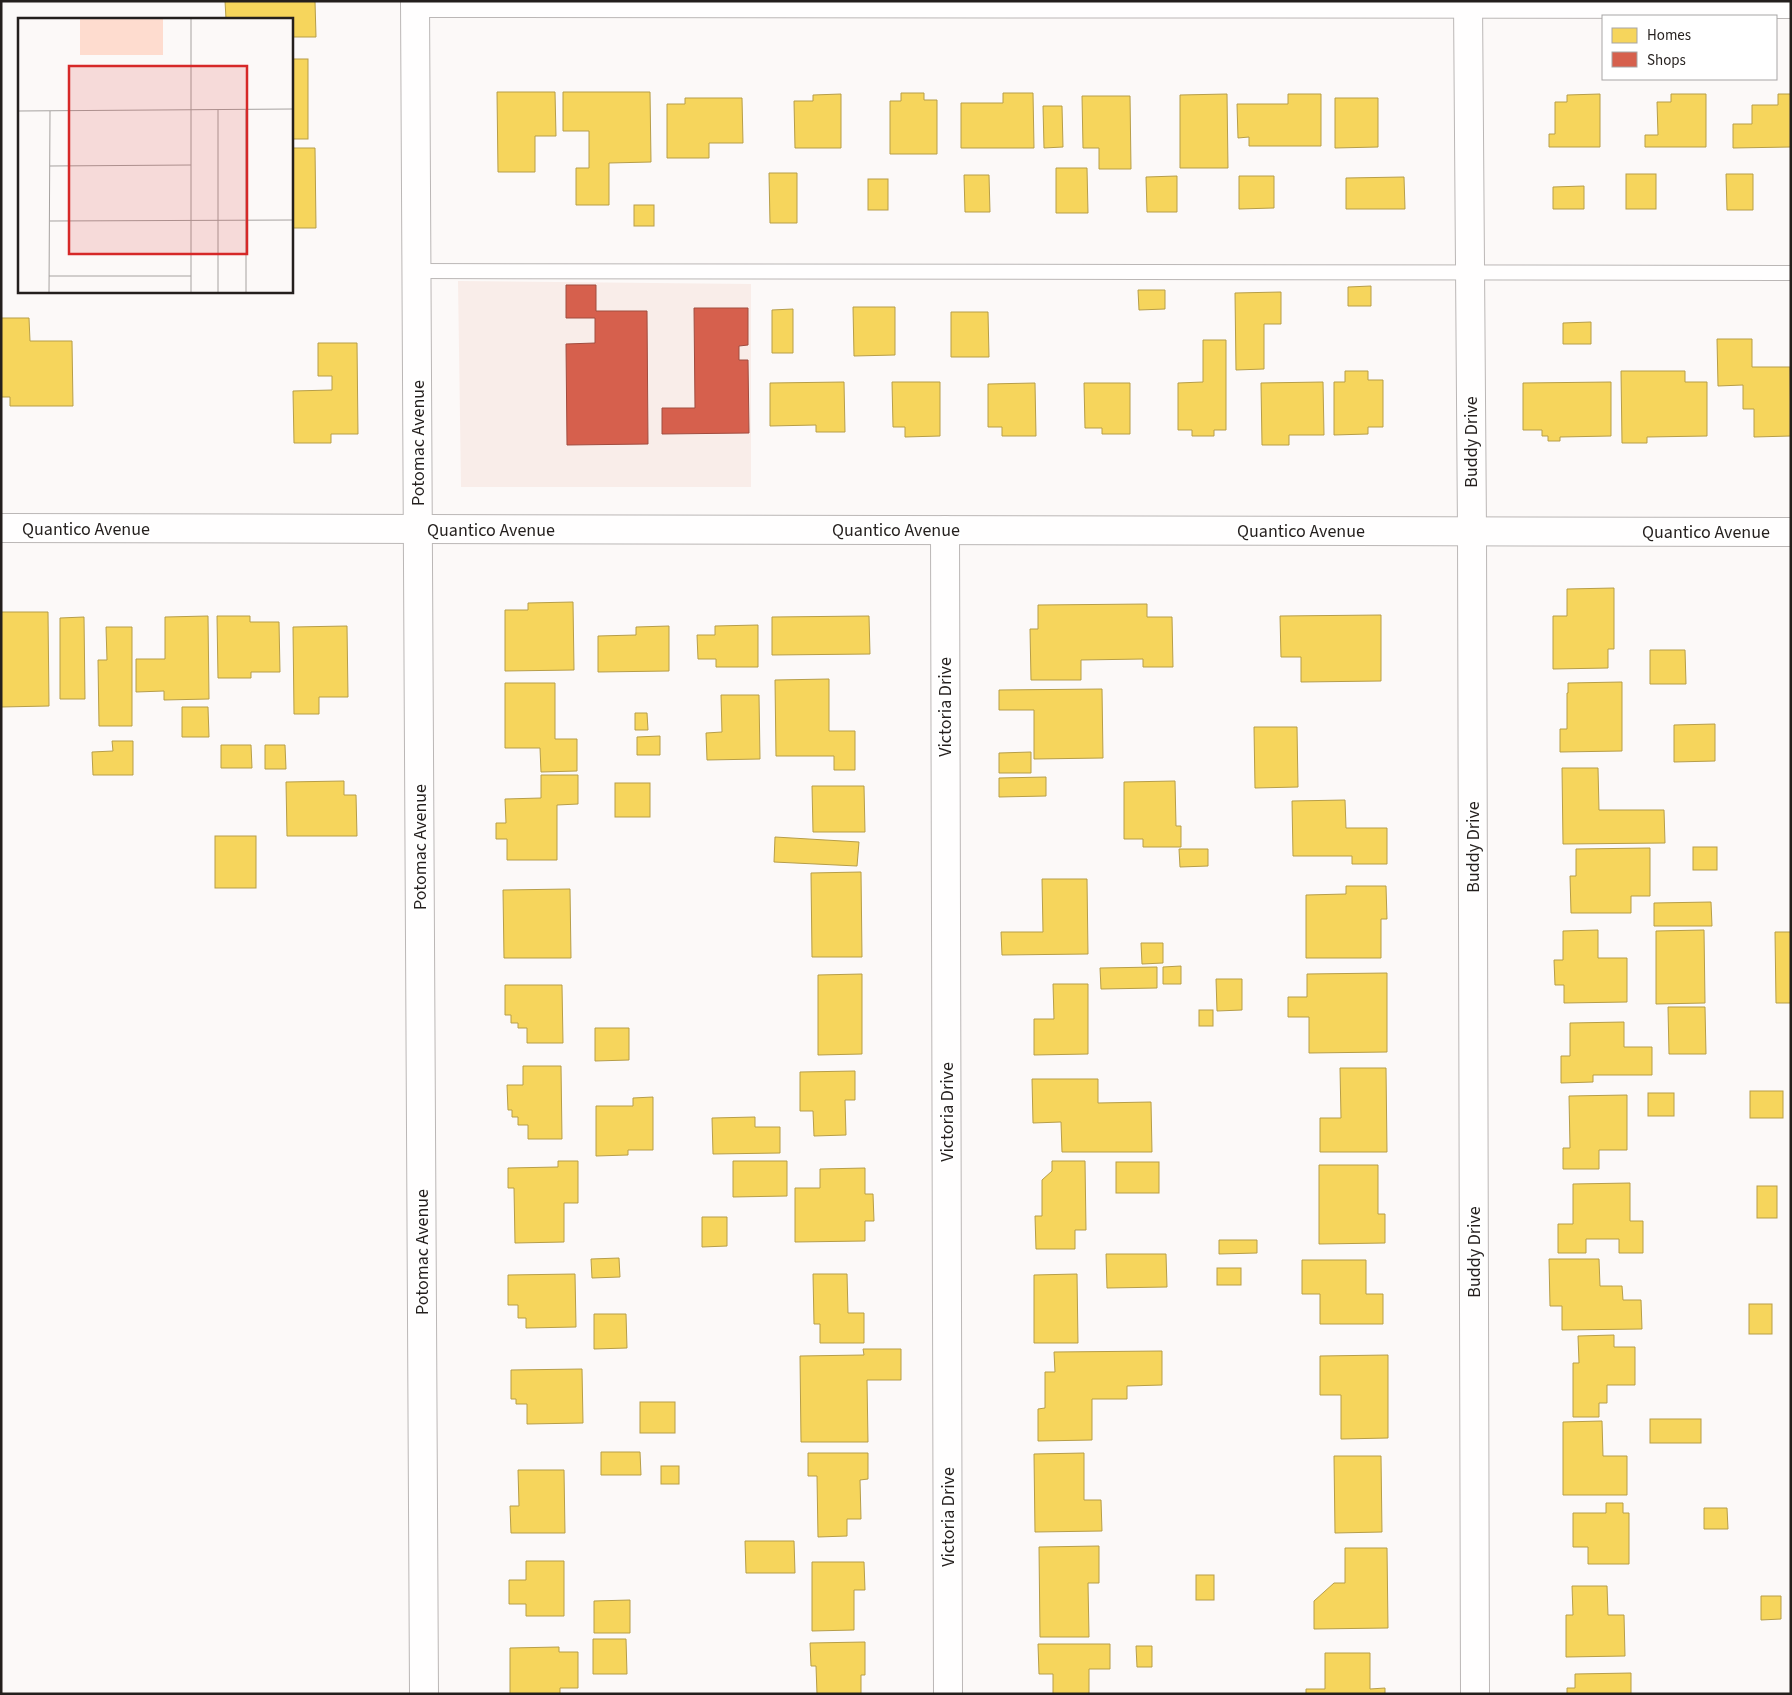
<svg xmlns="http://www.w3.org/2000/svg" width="1792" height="1695" viewBox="0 0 1792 1695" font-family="'Source Sans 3',sans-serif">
	<rect width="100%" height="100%" fill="#fcf9f8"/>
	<polygon fill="#f9ede9" points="458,281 751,284 751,487 461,487"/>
	<g fill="#f6d55c" stroke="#b79e49">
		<polygon points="225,1 315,1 316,37 291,37 291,19 226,19"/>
		<rect x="291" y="59" width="17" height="80"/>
		<polygon points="497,92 555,92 556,136 535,136 535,172 498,172"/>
		<polygon points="563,92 650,92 651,162 609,163 609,205 576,205 576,168 589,168 589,131 563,131"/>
		<polygon points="901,93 924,93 924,100 937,100 937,154 890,154 890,101 901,101"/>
		<polygon points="1003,93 1033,93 1034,148 961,148 961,103 1003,103"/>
		<polygon points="841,94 841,148 795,148 794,101 813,101 813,95"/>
		<polygon points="1227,94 1228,168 1180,168 1180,95"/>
		<polygon points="1288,94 1321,94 1321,146 1249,146 1249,137 1238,138 1237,104 1288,104"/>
		<polygon points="1600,94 1600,147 1549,147 1549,134 1555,134 1555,102 1567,102 1567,95"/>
		<polygon points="1671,94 1706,94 1706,147 1645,147 1645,135 1658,135 1657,102 1671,102"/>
		<polygon points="1778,94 1791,94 1791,147 1733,148 1733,124 1752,124 1752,105 1778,105"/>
		<polygon points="1082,96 1130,96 1131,169 1099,169 1099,148 1083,148"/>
		<polygon points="685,98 742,98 743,143 709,143 709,158 667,158 667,104 685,104"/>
		<polygon points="1335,98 1378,98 1378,147 1335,148"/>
		<polygon points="1043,106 1062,106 1063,147 1044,148"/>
		<polygon points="291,148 315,148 316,228 291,228"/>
		<polygon points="1056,168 1087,168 1088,213 1056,213"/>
		<polygon points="769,173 797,173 797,223 770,223"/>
		<rect x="1626" y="174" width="30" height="35"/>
		<polygon points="1726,174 1753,174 1753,210 1727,210"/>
		<polygon points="964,175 989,175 990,212 965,212"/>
		<polygon points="1177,176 1177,212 1147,212 1146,177"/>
		<polygon points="1239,176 1274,176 1274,208 1239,209"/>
		<polygon points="1404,177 1405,209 1346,209 1346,178"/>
		<rect x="868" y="179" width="20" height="31"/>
		<polygon points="1584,186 1584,209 1553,209 1553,187"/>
		<rect x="634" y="205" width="20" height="21"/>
		<polygon points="1371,286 1371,306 1348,306 1348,287"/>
		<polygon points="1138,290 1165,290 1165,309 1139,310"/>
		<polygon points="1281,292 1281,324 1264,324 1264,369 1236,370 1235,293"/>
		<polygon points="853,307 895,307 895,355 854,356"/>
		<polygon points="793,309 793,353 772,353 772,310"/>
		<polygon points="951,312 988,312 989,357 951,357"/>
		<polygon points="1,318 29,318 30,341 72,341 73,406 10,406 10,397 1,397"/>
		<polygon points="1591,322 1591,344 1563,344 1563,323"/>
		<polygon points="1717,339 1752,339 1752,367 1790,367 1791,436 1754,437 1754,409 1743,409 1743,385 1718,386"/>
		<polygon points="1203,340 1226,340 1226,430 1214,430 1214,436 1192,436 1192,430 1178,430 1178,383 1203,382"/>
		<polygon points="318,343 357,343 358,434 331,434 331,443 294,443 293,391 332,390 332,376 318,376"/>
		<polygon points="1345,371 1368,371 1368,380 1383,380 1383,427 1368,427 1368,434 1334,435 1334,382 1345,382"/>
		<polygon points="1621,371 1685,371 1685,382 1707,382 1707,436 1647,437 1647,443 1622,443"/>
		<polygon points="844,382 845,432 816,432 816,425 770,426 770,383"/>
		<polygon points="892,382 940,382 940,436 905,437 905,427 893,427"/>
		<polygon points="1323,382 1324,435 1289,435 1289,445 1262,445 1261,383"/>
		<polygon points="1611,382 1611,436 1560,437 1560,441 1548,441 1548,436 1542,436 1542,430 1523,430 1523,383"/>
		<polygon points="1035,383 1036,436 1002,436 1002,427 988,427 988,384"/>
		<polygon points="1084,383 1130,383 1130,434 1102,434 1102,428 1085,428"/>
		<polygon points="1614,588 1614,649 1608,649 1608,668 1553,669 1553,616 1567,616 1567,589"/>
		<polygon points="573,602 574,670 505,671 505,610 528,610 528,603"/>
		<polygon points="1147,604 1147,617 1172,617 1173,667 1143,667 1143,659 1081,660 1081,680 1031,680 1030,629 1038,629 1038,605"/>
		<polygon points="1,612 48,612 49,706 1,707"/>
		<polygon points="1381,615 1381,681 1301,682 1301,657 1281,657 1280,616"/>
		<polygon points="208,616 209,699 164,700 164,691 136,692 136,659 165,659 165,617"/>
		<polygon points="217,616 250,616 250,622 279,622 280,672 251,672 251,678 218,678"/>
		<polygon points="869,616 870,654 772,655 772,617"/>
		<polygon points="84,617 85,699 60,699 60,618"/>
		<polygon points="758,625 758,667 716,667 716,659 698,659 697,635 715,635 715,626"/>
		<polygon points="347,626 348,697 319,697 319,714 294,714 293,627"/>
		<polygon points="669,626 669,671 598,672 598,636 636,635 636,627"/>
		<polygon points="106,627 132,627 132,726 99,726 98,660 107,660"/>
		<polygon points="1650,650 1685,650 1686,684 1650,684"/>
		<polygon points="829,679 829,731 855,731 855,770 834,770 834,756 776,756 775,680"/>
		<polygon points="1622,682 1622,751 1560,752 1560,729 1567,729 1567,693 1568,693 1568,683"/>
		<polygon points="505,683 555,683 555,739 577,739 577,771 541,772 540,748 505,748"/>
		<polygon points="1102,689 1103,758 1034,759 1034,710 999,710 999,690"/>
		<polygon points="721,695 759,695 760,759 707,760 706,733 722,732"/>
		<polygon points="182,707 208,707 209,737 182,737"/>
		<polygon points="635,713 647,713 648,730 635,730"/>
		<polygon points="1715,724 1715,761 1674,762 1674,725"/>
		<polygon points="1254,727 1297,727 1298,787 1255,788"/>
		<polygon points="660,736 660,755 637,755 637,737"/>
		<polygon points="112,741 133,741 133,775 93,775 92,752 113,751"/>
		<polygon points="221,745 251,745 252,768 221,768"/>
		<polygon points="265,745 285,745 286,769 265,769"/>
		<polygon points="1031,752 1031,773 999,773 999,753"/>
		<polygon points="1562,768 1598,768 1599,810 1664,810 1665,843 1563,844"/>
		<polygon points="541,775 578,775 578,804 557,805 557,860 507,860 507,839 496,839 496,823 506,823 505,799 541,798"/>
		<polygon points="1046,777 1046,796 999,797 999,778"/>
		<polygon points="344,781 344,795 356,795 357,836 287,836 286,782"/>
		<polygon points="1175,781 1176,826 1181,826 1181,847 1143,847 1143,839 1124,839 1124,782"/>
		<rect x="615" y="783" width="35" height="34"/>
		<polygon points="812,786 864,786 865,832 813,832"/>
		<polygon points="1345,800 1346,828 1387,828 1387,864 1352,864 1352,856 1293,856 1292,801"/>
		<rect x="215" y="836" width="41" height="52"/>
		<polygon points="775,837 859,842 857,866 774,862"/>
		<rect x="1693" y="847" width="24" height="23"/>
		<polygon points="1650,848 1650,896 1631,896 1631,913 1571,913 1570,876 1576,876 1576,849"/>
		<polygon points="1179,849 1208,849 1208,866 1180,867"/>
		<polygon points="861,872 862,957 812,957 811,873"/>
		<polygon points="1042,879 1087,879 1088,954 1002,955 1001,932 1043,932"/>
		<polygon points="1346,886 1386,886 1387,919 1381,919 1381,958 1306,958 1306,895 1346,894"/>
		<polygon points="570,889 571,958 504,958 503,890"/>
		<polygon points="1711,902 1712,926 1654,926 1654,903"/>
		<polygon points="1598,930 1598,958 1627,958 1627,1002 1564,1003 1564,985 1555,985 1554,960 1563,960 1563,931"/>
		<polygon points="1704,930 1705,1003 1656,1004 1656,931"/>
		<polygon points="1775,932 1791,932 1791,1003 1776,1003"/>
		<polygon points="1141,943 1163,943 1163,963 1142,964"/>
		<polygon points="1181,966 1181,984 1163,984 1163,967"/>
		<polygon points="1157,967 1157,988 1101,989 1100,968"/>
		<polygon points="1387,973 1387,1052 1309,1053 1309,1017 1288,1017 1288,997 1307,997 1307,974"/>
		<polygon points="862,974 862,1054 818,1055 818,975"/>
		<polygon points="1216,979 1242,979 1242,1010 1217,1011"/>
		<polygon points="1053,984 1088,984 1088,1054 1034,1055 1034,1019 1054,1019"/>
		<polygon points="505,985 562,985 563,1043 527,1043 527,1028 518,1028 518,1023 511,1023 511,1015 505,1015"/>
		<polygon points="1668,1007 1705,1007 1706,1054 1669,1054"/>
		<rect x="1199" y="1010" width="14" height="16"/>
		<polygon points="1624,1022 1624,1047 1652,1047 1652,1075 1593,1075 1593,1082 1561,1083 1561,1056 1570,1056 1570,1023"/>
		<polygon points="595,1028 629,1028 629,1060 595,1061"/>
		<polygon points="523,1066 561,1066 562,1139 528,1139 528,1125 518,1125 518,1117 512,1117 512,1110 508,1110 507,1085 523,1085"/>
		<polygon points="1340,1068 1386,1068 1387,1152 1320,1152 1320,1118 1341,1118"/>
		<polygon points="855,1071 855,1100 845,1100 846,1135 814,1136 813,1111 800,1111 800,1072"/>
		<polygon points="1032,1079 1098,1079 1098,1103 1151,1102 1152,1152 1062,1152 1061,1122 1033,1123"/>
		<rect x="1750" y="1091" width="33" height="27"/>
		<rect x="1648" y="1093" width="26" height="23"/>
		<polygon points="1627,1095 1627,1150 1599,1150 1599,1169 1563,1169 1563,1148 1570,1148 1569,1096"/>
		<polygon points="653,1097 653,1150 628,1150 628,1155 596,1156 596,1106 633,1106 633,1098"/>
		<polygon points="755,1117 755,1127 780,1127 780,1153 713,1154 712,1118"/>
		<polygon points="558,1161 578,1161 578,1203 564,1203 564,1242 515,1243 514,1188 508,1188 508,1168 558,1167"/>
		<polygon points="733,1161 787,1161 787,1196 733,1197"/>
		<polygon points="1052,1161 1085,1161 1086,1230 1075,1230 1075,1249 1036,1249 1035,1216 1042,1216 1042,1180 1052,1171"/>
		<rect x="1116" y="1162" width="43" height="31"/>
		<polygon points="1319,1165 1378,1165 1378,1214 1385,1214 1385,1243 1319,1244"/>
		<polygon points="865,1168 865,1194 873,1194 874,1221 865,1221 865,1241 795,1242 795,1188 820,1188 820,1169"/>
		<polygon points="1630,1183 1630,1221 1643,1221 1643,1253 1619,1253 1619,1239 1586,1239 1586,1253 1558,1253 1558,1224 1573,1224 1573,1184"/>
		<rect x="1757" y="1186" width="20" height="32"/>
		<polygon points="702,1217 727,1217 727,1246 702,1247"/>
		<polygon points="1219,1240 1257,1240 1257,1253 1219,1254"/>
		<polygon points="1106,1254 1166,1254 1167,1287 1107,1288"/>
		<polygon points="619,1258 620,1277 592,1278 591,1259"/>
		<polygon points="1549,1259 1599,1259 1600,1286 1622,1286 1623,1300 1641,1300 1642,1329 1562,1330 1562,1306 1550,1306"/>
		<polygon points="1302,1260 1366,1260 1366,1294 1383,1294 1383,1324 1320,1324 1320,1294 1302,1294"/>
		<rect x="1217" y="1268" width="24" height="17"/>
		<polygon points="575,1274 576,1327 526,1328 526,1318 518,1318 518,1305 508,1305 508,1275"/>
		<polygon points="813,1274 847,1274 848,1313 864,1313 864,1343 820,1343 820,1324 814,1324"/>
		<polygon points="1077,1274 1078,1343 1034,1343 1034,1275"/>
		<rect x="1749" y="1304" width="23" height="30"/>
		<polygon points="594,1314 626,1314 627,1348 594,1349"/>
		<polygon points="1614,1335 1614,1347 1635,1347 1635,1385 1607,1385 1607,1403 1599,1403 1599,1417 1573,1417 1573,1363 1579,1363 1578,1336"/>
		<polygon points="863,1349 901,1349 901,1380 867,1380 868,1442 801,1442 800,1356 864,1355"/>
		<polygon points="1162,1351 1162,1385 1127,1386 1127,1399 1092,1399 1092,1440 1038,1441 1038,1409 1045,1408 1045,1372 1055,1372 1054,1352"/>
		<polygon points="1388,1355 1388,1438 1341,1439 1341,1395 1320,1395 1320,1356"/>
		<polygon points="582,1369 583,1423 527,1424 527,1404 516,1404 516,1399 511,1399 511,1370"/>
		<rect x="640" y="1402" width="35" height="31"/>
		<rect x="1650" y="1419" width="51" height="24"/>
		<polygon points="1602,1421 1603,1456 1627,1456 1627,1495 1563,1495 1563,1422"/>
		<polygon points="601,1452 640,1452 641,1475 601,1475"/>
		<polygon points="808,1453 868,1453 868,1479 860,1480 861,1519 847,1519 847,1536 818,1537 817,1476 808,1476"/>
		<polygon points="1084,1453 1084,1500 1101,1500 1102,1531 1035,1532 1034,1454"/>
		<polygon points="1334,1456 1381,1456 1382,1532 1335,1533"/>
		<rect x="661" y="1466" width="18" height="18"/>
		<polygon points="518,1470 564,1470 565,1533 511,1533 510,1506 519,1506"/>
		<polygon points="1606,1503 1623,1503 1623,1513 1629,1513 1629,1564 1588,1564 1588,1547 1573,1547 1573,1513 1606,1513"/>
		<polygon points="1704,1508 1727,1508 1728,1529 1704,1529"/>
		<polygon points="745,1541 794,1541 795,1573 746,1573"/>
		<polygon points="1099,1546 1099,1583 1088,1583 1089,1637 1040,1637 1039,1547"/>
		<polygon points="1345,1548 1387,1548 1388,1628 1314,1629 1314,1601 1334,1583 1345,1583"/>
		<polygon points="526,1561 564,1561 564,1616 526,1616 526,1604 509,1604 509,1580 526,1580"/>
		<polygon points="812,1562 864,1562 865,1590 854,1590 854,1630 812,1631"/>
		<rect x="1196" y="1575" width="18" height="25"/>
		<polygon points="1572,1586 1607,1586 1608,1615 1624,1615 1625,1656 1566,1657 1566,1615 1573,1615"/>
		<polygon points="1761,1596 1781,1596 1781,1619 1761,1620"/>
		<polygon points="630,1600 630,1633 594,1633 594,1601"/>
		<polygon points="593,1639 626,1639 627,1674 593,1674"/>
		<polygon points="865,1642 865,1675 861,1675 861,1694 817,1694 816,1666 811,1666 810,1643"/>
		<polygon points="1038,1644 1110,1644 1110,1669 1089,1669 1089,1694 1053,1694 1053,1674 1039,1674"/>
		<polygon points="1136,1646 1152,1646 1152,1667 1137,1667"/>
		<polygon points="559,1647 559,1652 578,1652 578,1688 560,1688 560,1694 510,1694 510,1648"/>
		<polygon points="1325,1653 1370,1653 1370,1689 1385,1688 1385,1694 1306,1694 1306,1689 1325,1689"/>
		<polygon points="1631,1673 1631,1694 1567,1694 1567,1688 1575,1688 1575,1674"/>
	</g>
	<g fill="#d6604d" stroke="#a14c3f">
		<polygon points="566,285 596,285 596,311 647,311 648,444 567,445 566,344 595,343 595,318 566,318"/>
		<polygon points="694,308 748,308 748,345 739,346 739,360 748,360 749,433 662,434 662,408 695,408"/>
	</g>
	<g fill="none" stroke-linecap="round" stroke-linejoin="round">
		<defs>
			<polyline id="service" points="417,271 1791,273"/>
			<g id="minor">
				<polyline points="415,1 424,1694"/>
				<polyline points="1468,1 1472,532 1475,1694"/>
				<polyline points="415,3 1791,4"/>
				<polyline points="1,528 1791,532"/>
				<polyline points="945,530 948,1694"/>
			</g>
		</defs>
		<use href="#service" stroke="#bbb7b6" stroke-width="16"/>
		<use href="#minor" stroke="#bbb7b6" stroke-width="30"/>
		<use href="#service" stroke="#fffefe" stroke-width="14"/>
		<use href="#minor" stroke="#fffefe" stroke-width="28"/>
	</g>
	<g text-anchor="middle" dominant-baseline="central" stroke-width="5" stroke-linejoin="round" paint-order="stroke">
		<g font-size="18" fill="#241f1d" stroke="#fff">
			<text transform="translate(1471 442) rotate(-90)">Buddy Drive</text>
			<text transform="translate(418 443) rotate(-90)">Potomac Avenue</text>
			<text x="86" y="529">Quantico Avenue</text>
			<text x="491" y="530">Quantico Avenue</text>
			<text x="896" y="530">Quantico Avenue</text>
			<text x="1301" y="531">Quantico Avenue</text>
			<text x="1706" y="532">Quantico Avenue</text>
			<text transform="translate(945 707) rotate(-90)">Victoria Drive</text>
			<text transform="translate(420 847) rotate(-90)">Potomac Avenue</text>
			<text transform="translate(1473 847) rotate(-90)">Buddy Drive</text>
			<text transform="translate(947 1112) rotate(-90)">Victoria Drive</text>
			<text transform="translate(422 1252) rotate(-90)">Potomac Avenue</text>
			<text transform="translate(1474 1252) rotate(-90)">Buddy Drive</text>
			<text transform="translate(948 1517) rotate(-90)">Victoria Drive</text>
		</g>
	</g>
	<g transform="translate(18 18)">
		<rect width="275" height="275" fill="#fcf9f8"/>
		<path d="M62,0H145V37H62Z" fill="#fedccf"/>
		<path fill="none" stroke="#a6a2a0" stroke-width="1" d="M0,93L275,91M32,148L173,147M32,203L275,202M31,258H173M31,275L32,93M173,275V0M200,275V92M228,275V92"/>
		<path fill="#d62828" fill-opacity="0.15" stroke="#d62828" stroke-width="2.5" d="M51,48H229V236H51Z"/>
		<rect width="275" height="275" fill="none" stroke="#241f1d" stroke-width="2.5"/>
	</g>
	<rect width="1792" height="1695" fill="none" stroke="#241f1d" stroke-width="5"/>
	<rect x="1602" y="15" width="175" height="65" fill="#ffffff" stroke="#a7a5a5"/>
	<rect x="1612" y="28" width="25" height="15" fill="#f6d55c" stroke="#a7a5a5"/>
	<text x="1647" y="40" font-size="15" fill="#241f1d">Homes</text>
	<rect x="1612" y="52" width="25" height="15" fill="#d6604d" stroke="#a7a5a5"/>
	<text x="1647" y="65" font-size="15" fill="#241f1d">Shops</text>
</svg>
